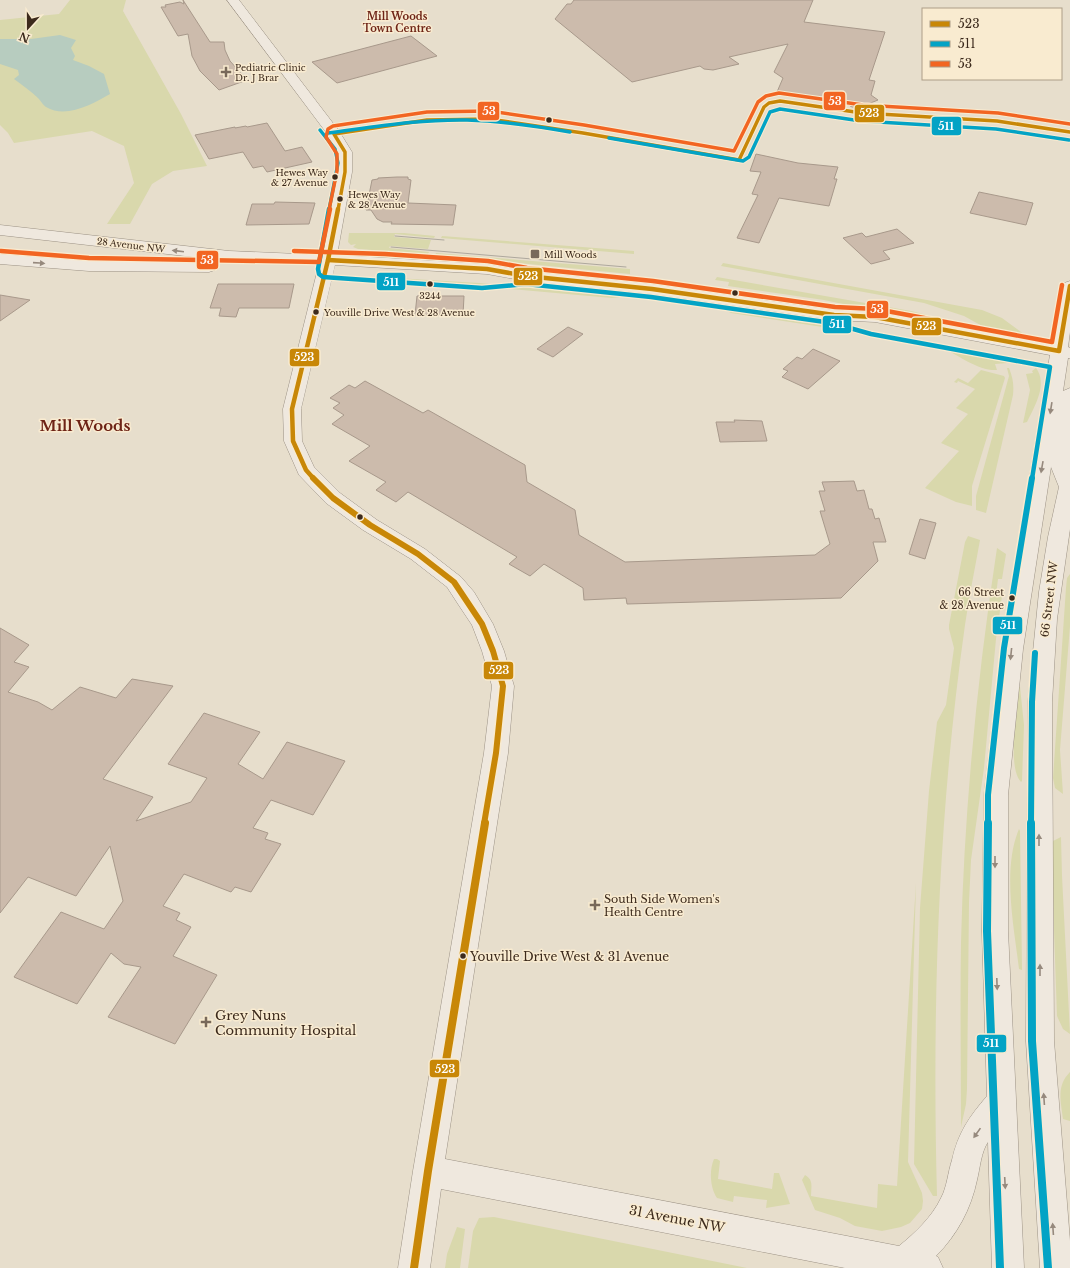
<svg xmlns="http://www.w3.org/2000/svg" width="1070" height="1268" viewBox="0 0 1070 1268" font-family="'Libre Baskerville',serif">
	<rect width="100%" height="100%" fill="#e7decc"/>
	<g fill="#d9d8ac">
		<polygon points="70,0 126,0 123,11 181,114 207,166 173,171 152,184 130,224 107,224 134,183 124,146 92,131 14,143 8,133 0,125 0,20 59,14"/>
		<polygon points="349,233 404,233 435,236 434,238 395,234 394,237 431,240 428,249 390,246 389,248 429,252 428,254 358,249 353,247 356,244 351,245 348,242"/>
		<polygon points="442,236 634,251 634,254 441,238"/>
		<polygon points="436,253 630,269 630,274 435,255"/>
		<polygon points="723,263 982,310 1002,318 1025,335 1016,336 993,332 964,316 924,303 721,266"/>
		<polygon points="379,277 479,283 621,297 612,298"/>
		<polygon points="717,277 911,311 935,317 962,327 876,311 824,300 728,286 729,282 715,280"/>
		<polygon points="727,311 860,331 862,333 731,313"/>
		<path d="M883,334L1002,356L1007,363L995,364L997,370C978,371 960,356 943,348C926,341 898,339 879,336Z"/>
		<path d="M1007,368H1009C1013,378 1014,385 1013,395L986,513L976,510V496L1009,376Z"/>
		<path d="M1036,368C1048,384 1035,406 1027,422L1023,423L1030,390L1026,374L1033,373L1032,371Z"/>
		<polygon points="981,370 1004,376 1005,378 972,486 972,506 956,502 925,488 959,451 941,443 968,414 956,408 975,389 958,381 957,383 954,382 958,378 968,383"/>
		<path d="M968,536L980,540C975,568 969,597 965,625C938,814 932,1006 937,1196H933L914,1164L920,908L929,791L937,722L946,705L954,648L949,629V625L965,542Z"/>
		<path d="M997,548L1006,554L1002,579H998L996,595L1002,596L996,639L984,768L971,860L969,902L967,1089L966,1104L961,1127C961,1066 960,1004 961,943C964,811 977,679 997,548Z"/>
		<polygon points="1070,574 1070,626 1060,750 1063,794 1055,788 1053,778 1066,588 1067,578"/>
		<path d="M1019,687H1020L1024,725L1022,781L1021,782C1007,768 1017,707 1019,687Z"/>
		<path d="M1019,829L1020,831L1022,970L1019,969C1014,927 1002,869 1019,829Z"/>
		<polygon points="1061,837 1062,876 1070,1034 1063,1029 1057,1016 1051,845 1053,841"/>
		<path d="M916,883L908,1162L922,1193L923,1201L922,1209L910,1223L901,1227L882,1231L855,1226L840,1218L815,1210L802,1180L805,1175C814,1180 811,1187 811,1196L877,1208L878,1184L897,1186Z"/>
		<path d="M1070,1072V1121L1063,1119C1061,1101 1056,1086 1070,1072Z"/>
		<path d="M714,1159H717L720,1161L718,1179L772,1189L774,1173H779L790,1204L766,1208L767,1200L734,1196L733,1202L717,1198C710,1188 709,1170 714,1159Z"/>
		<polygon points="494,1217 747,1268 468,1268 473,1231 479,1218"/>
		<polygon points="457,1227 465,1229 460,1268 445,1268 447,1254"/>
	</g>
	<path fill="#b7ccbf" d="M60,35L76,40L71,48L75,56L73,60L89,66L104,74L110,94C93,104 66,119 46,107C43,105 41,101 38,98C31,91 22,85 14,79L19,75L18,70L0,64V39H31Z"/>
	<g fill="#ccbbac" stroke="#a8998b">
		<polygon points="183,0 210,42 224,42 225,50 230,61 247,80 219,90 200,71 192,56 188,34 178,36 161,7 166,7 165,5 180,2 184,4"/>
		<polygon points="574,0 813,0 804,22 885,32 869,80 875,81 871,95 878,100 863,106 852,107 844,102 777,92 783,78 774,72 788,44 729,57 739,64 713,70 704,69 700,66 632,82 555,19 567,4 571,4"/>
		<polygon points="411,36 437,56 337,83 312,62"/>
		<polygon points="267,123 285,151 302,147 312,162 267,172 263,166 253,168 243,152 209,159 195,135 235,127 235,128 246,126 247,127"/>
		<polygon points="756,154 798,163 838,167 834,179 837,179 829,206 779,198 759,243 737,238 758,195 752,194 761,172 750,171"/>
		<polygon points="397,177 408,177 408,179 411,180 408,203 456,205 453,225 391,224 392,222 383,222 377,219 371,210 366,210 372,180 378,179 378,178"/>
		<polygon points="979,192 1033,203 1026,225 970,213"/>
		<polygon points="275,202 315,203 309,224 246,225 252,204 274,204"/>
		<polygon points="897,229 914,243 883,251 890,259 871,264 843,238 862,233 866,237"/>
		<polygon points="218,284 294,284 289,308 239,308 236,317 219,316 221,308 210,308"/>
		<polygon points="0,295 30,300 0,321"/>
		<polygon points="417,296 464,296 463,315 415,315"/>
		<polygon points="568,327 583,334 553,357 537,349"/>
		<polygon points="813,349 840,361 808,389 782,377 788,371 783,369 797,357 802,359"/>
		<polygon points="365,381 423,413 428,410 525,465 527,482 575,510 579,535 625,562 815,555 830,544 820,511 825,511 819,491 825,491 822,482 854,481 857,491 864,490 869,509 872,509 875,519 879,518 886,542 873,542 878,561 841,598 627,604 626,598 584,600 583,588 544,564 530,576 509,564 517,557 408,492 396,502 376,490 386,482 349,461 370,446 332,424 344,415 333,408 340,403 330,398 349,385 355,388"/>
		<polygon points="734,420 762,421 767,441 720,442 716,422 735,422"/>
		<polygon points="920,519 936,523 925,559 909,554"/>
		<polygon points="0,628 29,645 14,662 29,667 8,692 38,702 52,710 80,687 116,698 132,679 173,686 103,779 153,797 136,821 191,802 207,778 168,764 204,713 260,732 238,764 263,779 287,742 345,761 313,815 271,800 253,828 268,833 265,839 281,844 251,892 235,887 231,892 184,874 163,906 180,913 176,920 191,927 173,956 217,975 175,1044 108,1017 141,967 124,964 111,953 77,1004 14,977 61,912 104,929 123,901 110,846 76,896 28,877 0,913"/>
	</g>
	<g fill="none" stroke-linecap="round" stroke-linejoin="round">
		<defs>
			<g id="secondary">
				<path d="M227,0H239L339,131L352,152V172L337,255L487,264L526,271L652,284L834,310L875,312L1050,344L1062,286L1064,283L1070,281V332L1068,347L1070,348V358H1068L1063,391L1070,388V529L1057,619L1052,702L1054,1041L1070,1241V1268H1040L1026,1041L1028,702L1039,592L1048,537L1059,487L1051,467L1053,454L1023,649L1008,795V931L1024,1268H992L988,1142C981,1152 980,1168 977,1180C971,1209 957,1235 936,1256L938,1257L943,1268H845L441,1189L430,1268H398L413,1171L484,753L492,686L482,651L472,625L458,604L447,587L411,559L363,530L326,503L299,475L284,441L283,409L319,264L229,261L0,235V225L229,251L321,255L338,172V152L328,135ZM335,265L487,274L526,281L652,294L834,320L875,322L1050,355L1001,649L984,795L982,931L987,1096C969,1117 958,1133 952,1160C948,1172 947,1187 941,1198C932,1217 915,1233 899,1246L445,1159L508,753L514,686L504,651L493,624L474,592L461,577L425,549L377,520L340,493L314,467L302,441L301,409Z"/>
				<polygon points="0,254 89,261 209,262 215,264 217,267 215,270 209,272 89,271 0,264"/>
			</g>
		</defs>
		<use href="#secondary" stroke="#9c9285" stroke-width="1"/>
		<use href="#secondary" fill="#efe8de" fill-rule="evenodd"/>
		<g stroke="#aea89e" stroke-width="1">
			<polyline points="395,236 444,240"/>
			<polyline points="391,247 626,267"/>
		</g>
		<defs>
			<polyline id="bus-1-far3" points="338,210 345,172 345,152 334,134 427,120 489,119 583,133 739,160 764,107 769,103 780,101 862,113 997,121 1070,132"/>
			<g id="bus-1-far2">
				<polyline points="328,260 487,269 526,276 652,289 834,315 875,317 1059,351 1070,286"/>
				<polyline points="314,479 306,470 293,441 292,409 328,260 338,209"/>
			</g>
			<polyline id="bus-1-far1" points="313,478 333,498 370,525 418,554 454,582 482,624 493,651 503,686 496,753 484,824"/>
			<polyline id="bus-1" points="414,1268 428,1171 485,823"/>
			<g id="bus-2-far3">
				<polyline points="320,130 335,149 338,163 329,210"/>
				<path d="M328,133C374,127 421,119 467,120C502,121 536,126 570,132"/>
				<polyline points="609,138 743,161 749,157 770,112 780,109 861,121 996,129 1069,140"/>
			</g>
			<polyline id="bus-2-far2" points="329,209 318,269 319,274 323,277 482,288 526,284 651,297 832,323 871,334 1050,367 1032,479"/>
			<g id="bus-2-far1">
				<polyline points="988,824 988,795 1004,648 1032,478"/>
				<polyline points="1031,824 1032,702 1035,653"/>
			</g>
			<g id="bus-2">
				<polyline points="988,823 987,931 1000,1268"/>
				<polyline points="1031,823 1032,1041 1048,1268"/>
			</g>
			<polyline id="bus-3-far1" points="329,210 337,171 337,154 326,137 328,129 333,126 427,112 490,111 584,125 734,151 758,102 766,96 779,93 863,105 998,113 1070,124"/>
			<g id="bus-3">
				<polyline points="1,251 89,258 319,262 330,209"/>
				<polyline points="294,251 385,254 488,261 527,268 653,281 835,307 876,309 1052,342 1062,285"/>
			</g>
		</defs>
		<use href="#bus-1-far3" stroke="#f9ebd0" stroke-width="5.5"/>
		<use href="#bus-1-far2" stroke="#f9ebd0" stroke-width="7"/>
		<use href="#bus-1-far1" stroke="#f9ebd0" stroke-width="9"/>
		<use href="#bus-1" stroke="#f9ebd0" stroke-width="10"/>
		<use href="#bus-2-far3" stroke="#f9ebd0" stroke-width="5.5"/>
		<use href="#bus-2-far2" stroke="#f9ebd0" stroke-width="7"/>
		<use href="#bus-2-far1" stroke="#f9ebd0" stroke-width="9"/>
		<use href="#bus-2" stroke="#f9ebd0" stroke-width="10"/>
		<use href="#bus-3-far1" stroke="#f9ebd0" stroke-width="5.5"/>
		<use href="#bus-3" stroke="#f9ebd0" stroke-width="7"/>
		<use href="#bus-1-far3" stroke="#c88707" stroke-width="3.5"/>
		<use href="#bus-1-far2" stroke="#c88707" stroke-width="4.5"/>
		<use href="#bus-1-far1" stroke="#c88707" stroke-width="6"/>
		<use href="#bus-1" stroke="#c88707" stroke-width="8"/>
		<use href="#bus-2-far3" stroke="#03a3c5" stroke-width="3.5"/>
		<use href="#bus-2-far2" stroke="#03a3c5" stroke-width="4.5"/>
		<use href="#bus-2-far1" stroke="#03a3c5" stroke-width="6"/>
		<use href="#bus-2" stroke="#03a3c5" stroke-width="8"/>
		<use href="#bus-3-far1" stroke="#f26522" stroke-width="3.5"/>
		<use href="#bus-3" stroke="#f26522" stroke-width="4.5"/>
	</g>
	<defs><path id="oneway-solid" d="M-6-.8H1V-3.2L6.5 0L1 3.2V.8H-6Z"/></defs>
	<g fill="#96897d">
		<use href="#oneway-solid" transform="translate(178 251) rotate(-173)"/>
		<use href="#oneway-solid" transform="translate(39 263) rotate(4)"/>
		<use href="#oneway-solid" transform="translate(1051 408) rotate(99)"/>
		<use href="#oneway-solid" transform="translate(1042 467) rotate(100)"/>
		<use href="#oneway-solid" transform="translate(1011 654) rotate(96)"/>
		<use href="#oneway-solid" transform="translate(1039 840) rotate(-90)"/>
		<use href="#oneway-solid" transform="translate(995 862) rotate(90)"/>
		<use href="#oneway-solid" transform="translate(1040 970) rotate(-90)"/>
		<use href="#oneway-solid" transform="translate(997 984) rotate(88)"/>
		<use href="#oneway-solid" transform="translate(1044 1099) rotate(-94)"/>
		<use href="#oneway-solid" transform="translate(977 1133) rotate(125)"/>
		<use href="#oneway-solid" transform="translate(1005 1183) rotate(87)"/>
		<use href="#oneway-solid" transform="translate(1053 1229) rotate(-94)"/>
	</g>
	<g fill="#78695a" stroke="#f9ebd0" stroke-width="1.5">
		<path d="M224 66h4v4h4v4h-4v4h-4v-4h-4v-4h4z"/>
		<rect x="530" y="249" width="10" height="10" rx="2"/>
		<path d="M593 899h4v4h4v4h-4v4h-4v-4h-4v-4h4z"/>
		<path d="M204 1016h4v4h4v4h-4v4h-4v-4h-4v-4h4z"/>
	</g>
	<g fill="#3c2a1c" stroke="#f9ebd0" stroke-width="1.5">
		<circle cx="549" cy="120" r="3.5"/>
		<circle cx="335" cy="177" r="3.5"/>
		<circle cx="340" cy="199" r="3.5"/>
		<circle cx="430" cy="284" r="3.5"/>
		<circle cx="735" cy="293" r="3.5"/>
		<circle cx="316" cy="312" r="3.5"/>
		<circle cx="360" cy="517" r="3.5"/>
		<circle cx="1012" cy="598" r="3.5"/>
		<circle cx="463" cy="956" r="3.5"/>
	</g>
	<g text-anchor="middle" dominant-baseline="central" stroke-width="3" stroke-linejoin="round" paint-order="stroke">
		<g font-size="9" fill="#3c2a1c" stroke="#f9ebd0" text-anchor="start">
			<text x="235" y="67">Pediatric Clinic<tspan x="235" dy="10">Dr. J Brar</tspan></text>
			<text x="544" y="254">Mill Woods</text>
		</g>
		<g font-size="9" fill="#3c2a1c" stroke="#f9ebd0" text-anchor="start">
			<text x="328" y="172" text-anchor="end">Hewes Way<tspan x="328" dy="10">&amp; 27 Avenue</tspan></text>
			<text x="348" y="194">Hewes Way<tspan x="348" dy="10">&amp; 28 Avenue</tspan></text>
			<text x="430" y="295" text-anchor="middle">3244</text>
			<text x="324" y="312">Youville Drive West &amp; 28 Avenue</text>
		</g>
		<g font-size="9" fill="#3c2a1c" stroke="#f9ebd0">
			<text transform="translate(131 245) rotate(7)">28 Avenue NW</text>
		</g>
		<g font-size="10" font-weight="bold" fill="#6e2416" stroke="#f9ebd0">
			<text x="397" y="16">Mill Woods<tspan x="397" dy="12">Town Centre</tspan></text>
		</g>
		<g font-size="10" fill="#3c2a1c" stroke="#f9ebd0" text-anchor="end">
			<text x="1004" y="592">66 Street<tspan x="1004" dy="13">&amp; 28 Avenue</tspan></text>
		</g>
		<g font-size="11" fill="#3c2a1c" stroke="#f9ebd0">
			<text transform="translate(1049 599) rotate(-83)">66 Street NW</text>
		</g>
		<g font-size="11" fill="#3c2a1c" stroke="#f9ebd0" text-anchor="start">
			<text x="604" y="899">South Side Women's<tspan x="604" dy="13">Health Centre</tspan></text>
		</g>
		<g font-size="12" fill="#3c2a1c" stroke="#f9ebd0" text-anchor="start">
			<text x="470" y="956">Youville Drive West &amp; 31 Avenue</text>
		</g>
		<g font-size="13" fill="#3c2a1c" stroke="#f9ebd0" text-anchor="start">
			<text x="215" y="1015">Grey Nuns<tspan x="215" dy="15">Community Hospital</tspan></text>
		</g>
		<g font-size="13" fill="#3c2a1c" stroke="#f9ebd0">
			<text transform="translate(677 1219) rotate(11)">31 Avenue NW</text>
		</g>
		<g font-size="15" font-weight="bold" fill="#6e2416" stroke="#f9ebd0">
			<text x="85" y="425">Mill Woods</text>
		</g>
	</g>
	<g stroke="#f9ebd0" stroke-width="1.5">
		<rect x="823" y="91" width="23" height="20" rx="4" fill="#f26522"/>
		<rect x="477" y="101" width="23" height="20" rx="4" fill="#f26522"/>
		<rect x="854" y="104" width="31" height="19" rx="4" fill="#c88707"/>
		<rect x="931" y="116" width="31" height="20" rx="4" fill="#03a3c5"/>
		<rect x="196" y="250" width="23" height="20" rx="4" fill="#f26522"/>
		<rect x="513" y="267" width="30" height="19" rx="4" fill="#c88707"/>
		<rect x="376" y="272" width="30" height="19" rx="4" fill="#03a3c5"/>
		<rect x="866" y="300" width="23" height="19" rx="4" fill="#f26522"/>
		<rect x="822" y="315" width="30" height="19" rx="4" fill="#03a3c5"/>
		<rect x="911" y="317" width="31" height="19" rx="4" fill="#c88707"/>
		<rect x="289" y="348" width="31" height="19" rx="4" fill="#c88707"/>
		<rect x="992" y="616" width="31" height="19" rx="4" fill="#03a3c5"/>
		<rect x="483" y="661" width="31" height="19" rx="4" fill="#c88707"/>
		<rect x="976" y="1034" width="31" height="19" rx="4" fill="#03a3c5"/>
		<rect x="429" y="1059" width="31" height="19" rx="4" fill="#c88707"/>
	</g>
	<g font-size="11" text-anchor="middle" font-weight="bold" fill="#fff">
		<text x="835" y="105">53</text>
		<text x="489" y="115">53</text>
		<text x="869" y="117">523</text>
		<text x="946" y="130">511</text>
		<text x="207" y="264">53</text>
		<text x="528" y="280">523</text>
		<text x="391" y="286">511</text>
		<text x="877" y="313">53</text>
		<text x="837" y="328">511</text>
		<text x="926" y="330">523</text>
		<text x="304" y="361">523</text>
		<text x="1008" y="629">511</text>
		<text x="499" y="674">523</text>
		<text x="991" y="1047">511</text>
		<text x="445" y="1073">523</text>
	</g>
	<rect x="922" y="8" width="140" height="72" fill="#f9ebd0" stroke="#ad9e88"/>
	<rect x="930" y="21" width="20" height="6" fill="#c88707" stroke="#ad9e88"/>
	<text x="958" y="28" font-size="12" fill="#3c2a1c">523</text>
	<rect x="930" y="41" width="20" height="6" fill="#03a3c5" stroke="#ad9e88"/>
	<text x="958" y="48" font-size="12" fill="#3c2a1c">511</text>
	<rect x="930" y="61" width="20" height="6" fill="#f26522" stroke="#ad9e88"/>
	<text x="958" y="68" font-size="12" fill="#3c2a1c">53</text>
	<g transform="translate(28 28) rotate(201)" stroke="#f9ebd0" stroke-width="3" paint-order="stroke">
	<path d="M0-3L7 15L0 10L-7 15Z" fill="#3c2a1c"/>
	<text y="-6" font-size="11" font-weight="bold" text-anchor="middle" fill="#3c2a1c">N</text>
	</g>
</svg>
